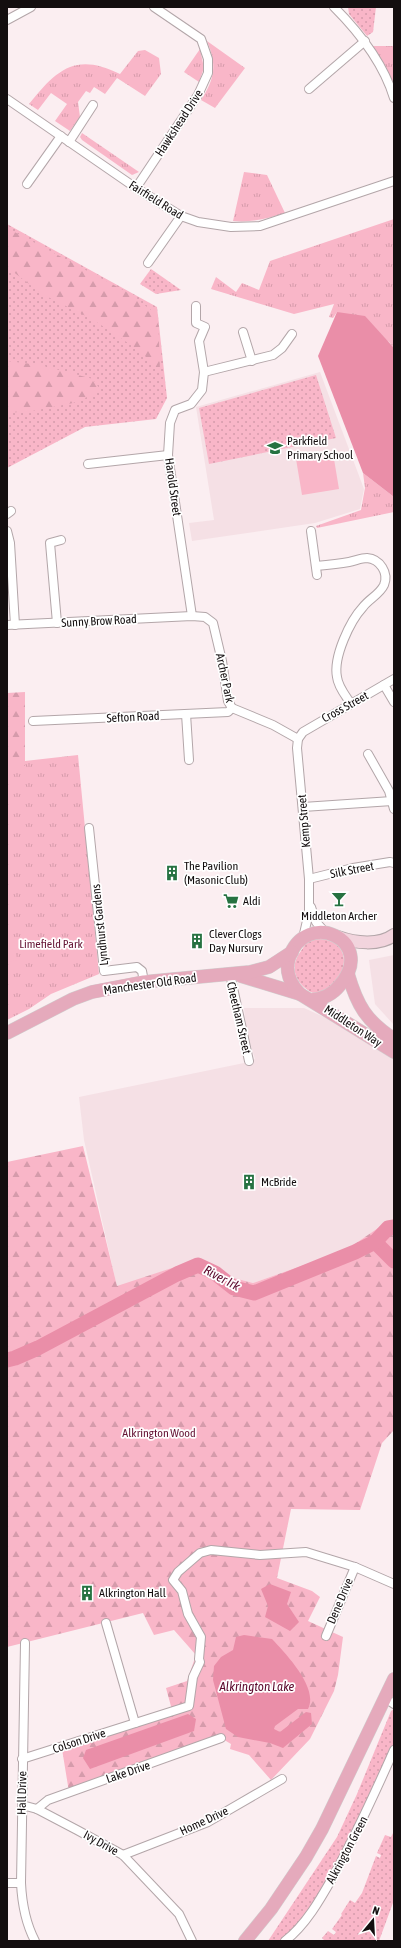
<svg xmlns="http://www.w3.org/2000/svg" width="401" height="1948" viewBox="0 0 401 1948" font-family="'Asap Condensed',sans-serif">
	<defs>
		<pattern id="grass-dots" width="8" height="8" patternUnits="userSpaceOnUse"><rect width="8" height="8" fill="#f9b6c8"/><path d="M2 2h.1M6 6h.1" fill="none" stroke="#d59bab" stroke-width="1.8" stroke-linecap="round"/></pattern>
		<pattern id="forest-firs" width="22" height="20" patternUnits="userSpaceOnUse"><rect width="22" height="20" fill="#f9b6c8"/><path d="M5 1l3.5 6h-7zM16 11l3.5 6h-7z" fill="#d59bab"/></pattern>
		<pattern id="park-tufts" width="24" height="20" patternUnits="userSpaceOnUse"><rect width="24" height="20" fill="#f9b6c8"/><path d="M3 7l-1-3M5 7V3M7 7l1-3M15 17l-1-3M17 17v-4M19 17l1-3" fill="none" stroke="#d59bab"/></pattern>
	</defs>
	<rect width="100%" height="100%" fill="#fbeef1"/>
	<g fill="#f5e0e5">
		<polygon points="320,372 364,489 360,509 315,523 192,541 189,523 214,520 196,407"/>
		<polygon points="394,955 394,1025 375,1004 369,960"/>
		<polygon points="244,1008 304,1008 335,1022 394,1057 394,1223 378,1228 346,1250 253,1283 234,1278 205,1262 187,1263 117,1287 84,1140 79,1097 244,1063 255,1059 247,1033"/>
	</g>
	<g fill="url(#grass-dots)">
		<polygon points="348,7 376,7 373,32 367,36 349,14"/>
		<polygon points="7,224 157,307 167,398 156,419 85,427 7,468"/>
		<polygon points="151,269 181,290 156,294 140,284"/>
		<polygon points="316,375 336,438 209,464 199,408"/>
		<path d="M322,938C326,940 332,941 336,944C356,961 335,992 313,993C296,985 288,967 301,951C303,948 306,943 309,941C313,939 318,939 322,938Z"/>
		<polygon points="394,1709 394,1743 365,1817 314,1907 284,1941 268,1941 337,1837 357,1794 391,1711"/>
		<polygon points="394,1831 394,1900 379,1941 325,1941 322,1938 328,1931 334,1935 336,1932 332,1929 342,1915 341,1914 350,1900 355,1903 362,1893 376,1856 380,1858 381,1855 377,1853 385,1835 391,1837"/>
	</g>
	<g fill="url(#forest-firs)">
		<polygon points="7,228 125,291 158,315 160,371 140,351 92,319 42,294 7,267"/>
		<polygon points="7,361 40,365 93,379 101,391 73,403 32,411 7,413"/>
		<polygon points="25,692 25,766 7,766 7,693"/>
		<polygon points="83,1146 117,1286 187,1263 205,1262 234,1278 253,1283 346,1250 378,1228 394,1223 394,1430 382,1443 360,1510 291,1509 277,1578 312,1591 320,1597 308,1621 343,1637 338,1675 334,1691 310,1739 271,1780 249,1755 230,1749 231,1744 221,1738 69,1792 62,1749 172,1710 166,1688 187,1681 196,1655 174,1630 154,1635 143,1613 7,1647 7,1162"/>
	</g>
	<g fill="url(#park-tufts)">
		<path d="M207,41L245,68L215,108L201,100C215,78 217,65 207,41Z"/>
		<polygon points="373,46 394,46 394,86"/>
		<polygon points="200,49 204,68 199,82 184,72"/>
		<path d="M145,50L159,58L161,74L145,96L117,78L105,94L94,87L90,93L86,91L78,102L80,117L70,131L55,121L67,104L51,93L38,110L29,104C57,69 76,52 120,74L138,51Z"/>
		<polygon points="82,133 139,172 132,175 82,140 80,137"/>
		<path d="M244,172L267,175L285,213C268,218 252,223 233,221Z"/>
		<polygon points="394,219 394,348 389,342 337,312 333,318 329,317 334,304 294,314 211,289 216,277 236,292 242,283 259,290 270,261"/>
		<polygon points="363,473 394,497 394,512 317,528 316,526 361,510 365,488"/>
		<polygon points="78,755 99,974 51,994 29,1009 7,1020 7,766 25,766 25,761"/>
	</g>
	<g fill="#f9b6c8">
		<polygon points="333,453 339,489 302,495 296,459"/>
		<polygon points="14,942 17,960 7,962 7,943"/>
	</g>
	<g fill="#ea8ea8">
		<polygon points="337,312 365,316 394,348 394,497 363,473 318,356"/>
		<polygon points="270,1584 291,1592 287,1604 299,1622 290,1631 265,1617 268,1606 261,1589"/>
		<path d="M244,1635L272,1639C286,1654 319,1688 308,1709H298L275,1726L274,1729L280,1732L306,1712L311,1713L312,1724L283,1748L270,1743L238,1737L226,1729L213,1680L214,1666L221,1657L233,1650L236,1637Z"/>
		<polygon points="188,1714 196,1719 194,1731 90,1769 83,1758 86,1750"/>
	</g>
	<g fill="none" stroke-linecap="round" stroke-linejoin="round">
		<g stroke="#ea8ea8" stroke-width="15">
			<polyline points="375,1242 394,1261"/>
			<polyline points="7,1360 15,1358 38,1348 177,1274 198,1265 215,1273 234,1288 254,1293 355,1252 375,1242 388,1228 394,1227"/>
		</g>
		<defs>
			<g id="street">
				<path d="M334,7C360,33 383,62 394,98"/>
				<polyline points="7,20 31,7"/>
				<polyline points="309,89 365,41"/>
				<polyline points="7,99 136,188 181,216 198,222 231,227 260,226 394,181"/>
				<polyline points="69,142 93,105"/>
				<polyline points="27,184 61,136"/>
				<polyline points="136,188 198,95 208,73 208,59 201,39 154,7"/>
				<polyline points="148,263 181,216"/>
				<polyline points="243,332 252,361"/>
				<polyline points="204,372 273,355 282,348 292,334"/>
				<polyline points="88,464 168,455"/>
				<polyline points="7,514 11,511"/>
				<polyline points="7,531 10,543 15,625"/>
				<polyline points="311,531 317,575"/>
				<path d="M316,566C327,565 338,564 349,562C355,561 361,558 367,558C380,559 389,573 384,585C380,594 369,599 363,607C350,621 333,657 337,677C338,687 346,696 351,704"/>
				<polyline points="192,616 168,455 170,423 175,410 191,404 202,390 204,372 199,341 205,327 196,323 196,306"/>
				<polyline points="57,623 50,543 61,540"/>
				<polyline points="7,625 192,616 205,617 213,623 222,661 228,701 232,708 273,725 298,739"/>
				<polyline points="384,685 394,702"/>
				<polyline points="186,714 189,760"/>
				<polyline points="33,721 228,712 232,708"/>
				<polyline points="368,754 389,791 394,809"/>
				<polyline points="303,807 392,801"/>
				<polyline points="89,828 104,971 137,967 142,971 144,982"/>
				<polyline points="309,879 353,868 390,862 394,863"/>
				<polyline points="311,907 316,922 325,932"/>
				<polyline points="303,938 309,912 309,879 297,748 298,739 303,732 394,679"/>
				<polyline points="230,974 249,1061"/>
				<polyline points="106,1623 135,1723"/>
				<polyline points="326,1636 355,1567"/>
				<path d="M25,1643L21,1883C22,1904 25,1922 35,1941"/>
				<polyline points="385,1698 394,1704"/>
				<polyline points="22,1759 189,1706 193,1677 200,1662 199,1659 201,1637 188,1614 182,1591 173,1580 178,1572 200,1553 211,1550 260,1555 306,1552 355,1567 394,1584"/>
				<polyline points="22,1805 37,1809 77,1830 123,1855 179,1914 192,1941"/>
				<polyline points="37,1809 48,1800 221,1738"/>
				<polyline points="123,1855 208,1822 282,1779"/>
				<polyline points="7,1883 21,1883"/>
				<path d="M285,1941C306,1925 321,1898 334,1875C356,1834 375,1793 394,1750"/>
			</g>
			<path id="secondary" d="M338,937C355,943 379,946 394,935"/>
			<g id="primary">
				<path d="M348,974C357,1005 366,1021 394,1039"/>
				<polyline points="241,976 300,994"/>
				<path d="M311,1000C324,999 333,994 340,985C378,941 306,907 289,958C285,971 290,984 300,994L394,1052"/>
				<polyline points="7,1033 73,999 92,992 144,982 250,972 269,967 292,952"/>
				<polyline points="245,1941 271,1909 306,1857 322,1829 394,1679"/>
			</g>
		</defs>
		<use href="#street" stroke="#b3a6a9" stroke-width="10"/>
		<use href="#secondary" stroke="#b3a6a9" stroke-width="14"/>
		<use href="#primary" stroke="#d0cfcf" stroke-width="14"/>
		<use href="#street" stroke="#fff" stroke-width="8"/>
		<use href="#secondary" stroke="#f2d4dd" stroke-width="12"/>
		<use href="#primary" stroke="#e5aabc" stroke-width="13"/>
	</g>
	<defs>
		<symbol id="school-bare" viewBox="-9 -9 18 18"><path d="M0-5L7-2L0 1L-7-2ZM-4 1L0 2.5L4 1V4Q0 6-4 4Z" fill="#267241" stroke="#fff" stroke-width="2.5" paint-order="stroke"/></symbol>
		<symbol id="building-bare" viewBox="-9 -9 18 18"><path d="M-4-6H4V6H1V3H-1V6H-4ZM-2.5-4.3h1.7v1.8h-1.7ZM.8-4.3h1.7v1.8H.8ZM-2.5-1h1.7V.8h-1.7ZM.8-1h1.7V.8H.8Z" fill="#267241" stroke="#fff" stroke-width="2.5" paint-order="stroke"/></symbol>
		<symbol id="bar-bare" viewBox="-9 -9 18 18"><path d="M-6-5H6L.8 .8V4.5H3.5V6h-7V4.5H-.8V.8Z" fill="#267241" stroke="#fff" stroke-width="2.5" paint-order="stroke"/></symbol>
		<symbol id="supermarket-bare" viewBox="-9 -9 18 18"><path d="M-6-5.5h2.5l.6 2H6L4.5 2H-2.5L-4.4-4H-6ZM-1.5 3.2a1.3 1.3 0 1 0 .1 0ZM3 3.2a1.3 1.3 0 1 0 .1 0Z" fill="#267241" stroke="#fff" stroke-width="2.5" paint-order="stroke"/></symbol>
	</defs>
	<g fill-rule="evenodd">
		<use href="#school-bare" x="264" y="437" width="22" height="22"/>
		<use href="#building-bare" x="161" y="862" width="22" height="22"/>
		<use href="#bar-bare" x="328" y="888" width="22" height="22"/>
		<use href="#supermarket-bare" x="220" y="890" width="22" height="22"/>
		<use href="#building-bare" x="186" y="930" width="22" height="22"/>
		<use href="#building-bare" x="238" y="1171" width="22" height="22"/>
		<use href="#building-bare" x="76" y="1582" width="22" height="22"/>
	</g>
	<g text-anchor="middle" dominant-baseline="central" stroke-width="3.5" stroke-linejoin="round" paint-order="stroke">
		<g font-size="12" fill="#130e0f" stroke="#fff">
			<text transform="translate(179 123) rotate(-57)">Hawkshead Drive</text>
			<text transform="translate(156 200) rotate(32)">Fairfield Road</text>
			<text transform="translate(173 487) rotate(82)">Harold Street</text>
			<text transform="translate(99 621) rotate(-3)">Sunny Brow Road</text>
			<text transform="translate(225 678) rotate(78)">Archer Park</text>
			<text transform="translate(345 707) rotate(-29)">Cross Street</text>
			<text transform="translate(133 717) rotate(-3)">Sefton Road</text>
			<text transform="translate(304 821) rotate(-95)">Kemp Street</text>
			<text transform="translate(352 870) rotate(-11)">Silk Street</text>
			<text transform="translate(100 925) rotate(-96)">Lyndhurst Gardens</text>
			<text transform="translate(150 984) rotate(-8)">Manchester Old Road</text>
			<text transform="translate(239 1018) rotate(77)">Cheetham Street</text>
			<text transform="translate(353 1026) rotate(33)">Middleton Way</text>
			<text transform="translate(340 1601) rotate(-67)">Dene Drive</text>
			<text transform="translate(79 1741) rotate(-18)">Colson Drive</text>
			<text transform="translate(128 1772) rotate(-19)">Lake Drive</text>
			<text transform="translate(22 1793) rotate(-89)">Hall Drive</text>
			<text transform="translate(204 1821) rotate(-25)">Home Drive</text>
			<text transform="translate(101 1843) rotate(29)">Ivy Drive</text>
			<text transform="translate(347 1850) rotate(-62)">Alkrington Green</text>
		</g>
		<g font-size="12" fill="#130e0f" stroke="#fff" text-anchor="start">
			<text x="287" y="441">Parkfield<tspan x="287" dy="14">Primary School</tspan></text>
			<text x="184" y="866">The Pavilion<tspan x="184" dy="14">(Masonic Club)</tspan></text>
			<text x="243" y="901">Aldi</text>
			<text x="339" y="916" text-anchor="middle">Middleton Archer</text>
			<text x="209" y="934">Clever Clogs<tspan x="209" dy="14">Day Nursury</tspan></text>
			<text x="261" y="1182">McBride</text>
			<text x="99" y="1593">Alkrington Hall</text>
		</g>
		<g font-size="12" fill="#651334" stroke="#fff">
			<text x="51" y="944">Limefield Park</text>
			<text x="159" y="1433">Alkrington Wood</text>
		</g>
		<g font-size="13" font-style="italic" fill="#5c092d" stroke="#fff">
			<text transform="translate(222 1278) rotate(28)">River Irk</text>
			<text x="257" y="1686">Alkrington Lake</text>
		</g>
	</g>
	<rect width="401" height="1948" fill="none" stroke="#130e0f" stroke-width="16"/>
	<g transform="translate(373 1920) rotate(18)" stroke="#ffffff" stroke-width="3" paint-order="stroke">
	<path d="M0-3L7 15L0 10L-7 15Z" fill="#130e0f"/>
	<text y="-6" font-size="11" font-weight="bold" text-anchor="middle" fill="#130e0f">N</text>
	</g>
</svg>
